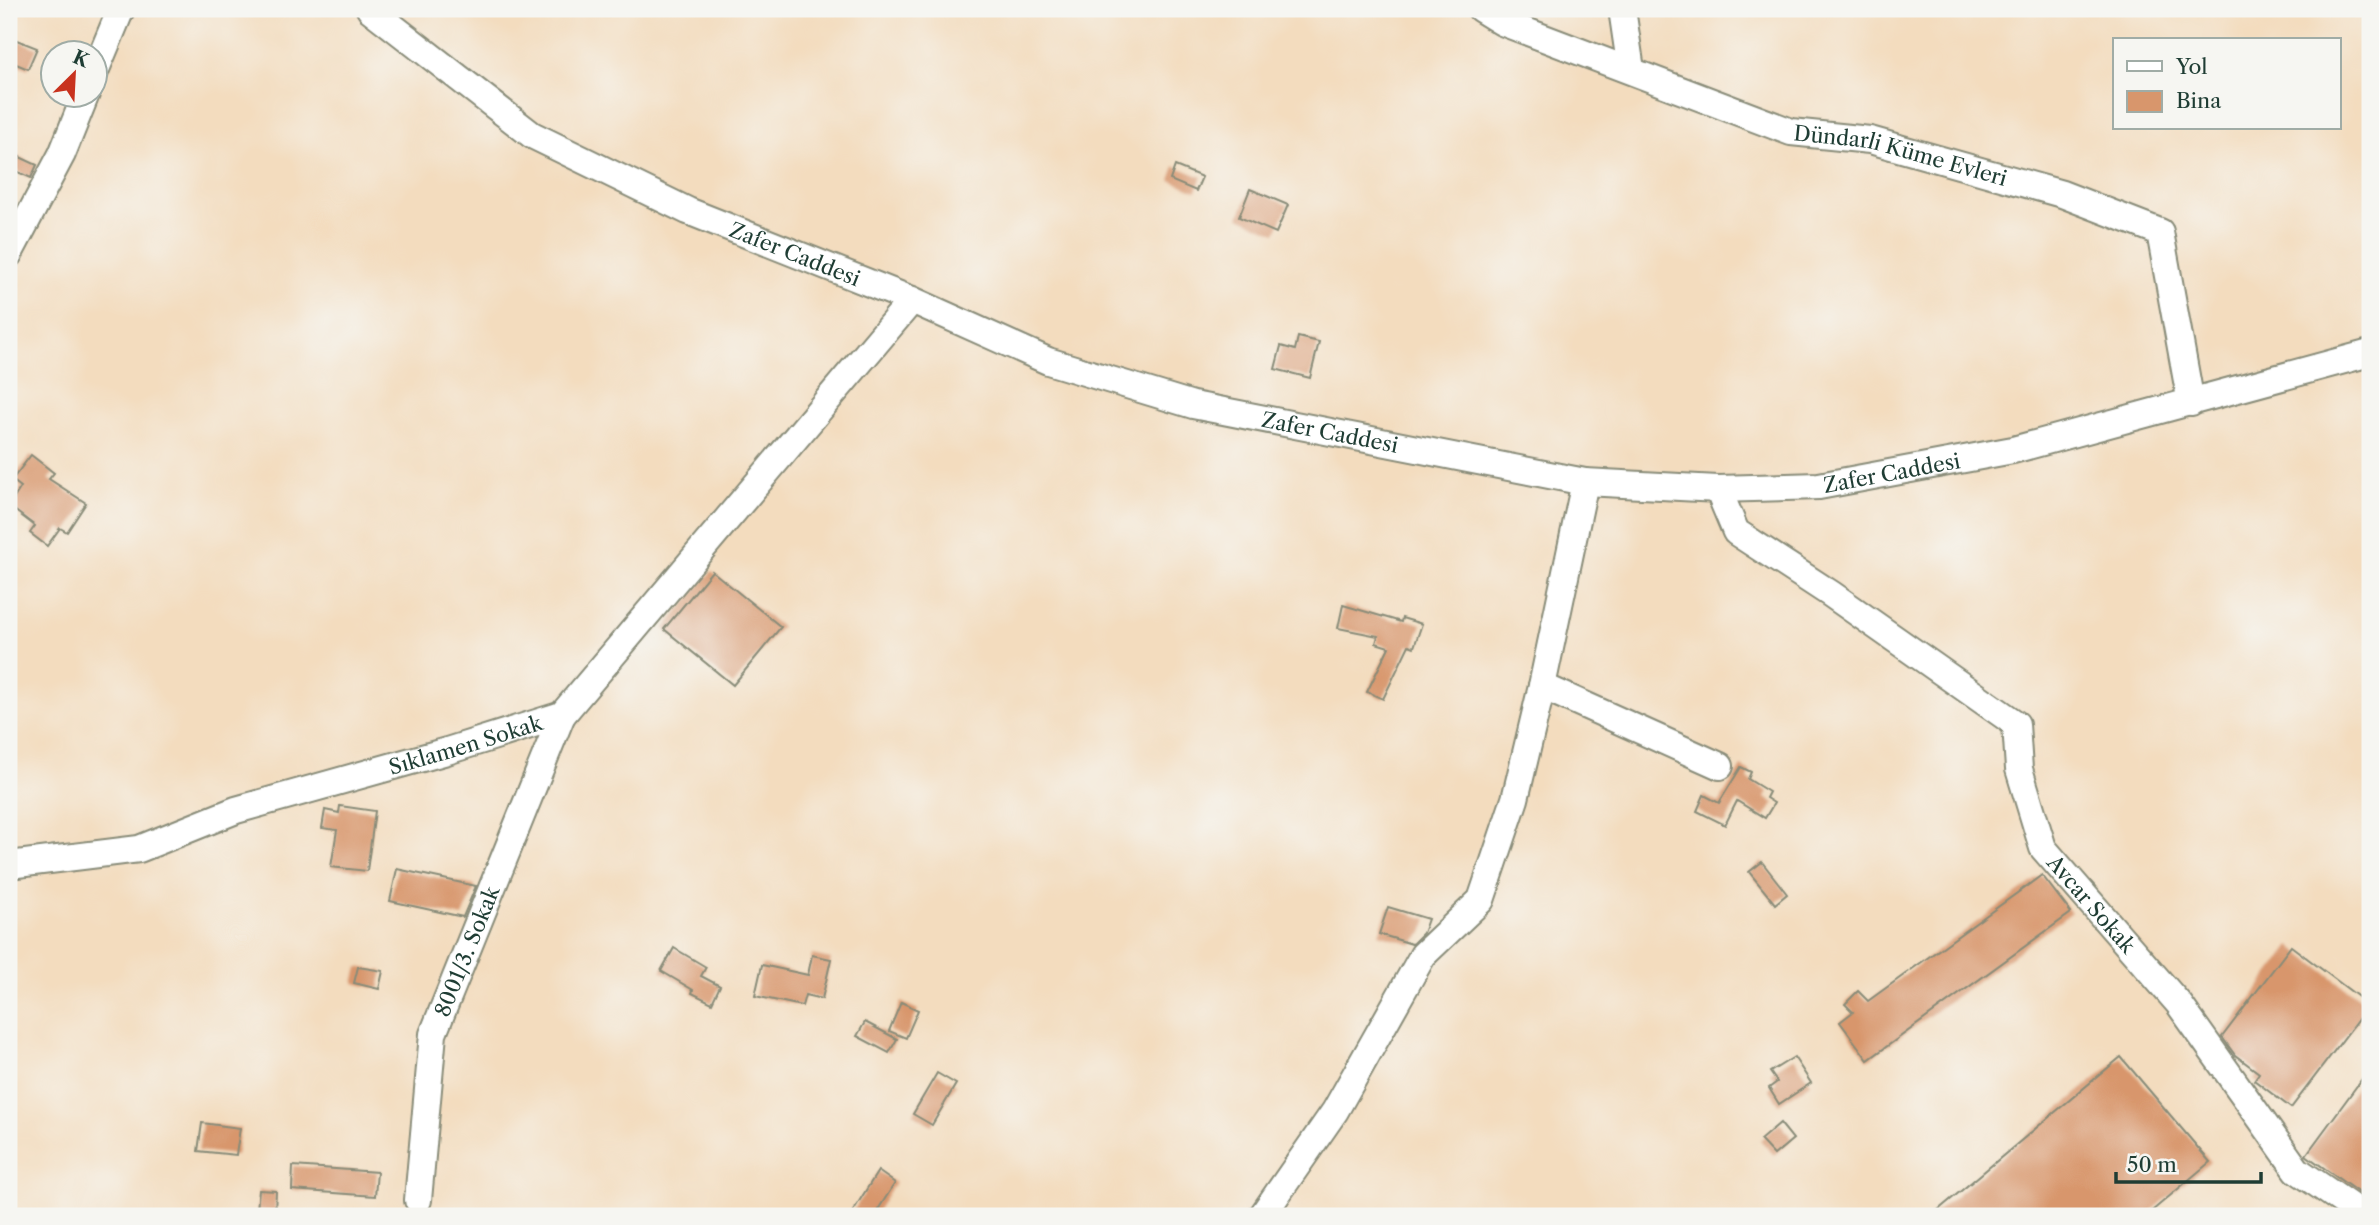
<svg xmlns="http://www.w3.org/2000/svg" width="2379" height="1225" viewBox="0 0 2379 1225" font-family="'Libre Caslon Text',serif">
	<rect width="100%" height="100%" fill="#f6f6f2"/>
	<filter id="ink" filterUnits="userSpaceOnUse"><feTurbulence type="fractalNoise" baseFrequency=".0143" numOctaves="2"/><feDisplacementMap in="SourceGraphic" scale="14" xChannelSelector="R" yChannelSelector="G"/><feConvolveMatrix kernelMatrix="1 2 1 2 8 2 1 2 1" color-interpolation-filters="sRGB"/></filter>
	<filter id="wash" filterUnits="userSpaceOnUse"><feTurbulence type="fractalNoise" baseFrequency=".00686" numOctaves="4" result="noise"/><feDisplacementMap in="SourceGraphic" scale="28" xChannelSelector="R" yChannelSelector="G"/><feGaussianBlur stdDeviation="1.57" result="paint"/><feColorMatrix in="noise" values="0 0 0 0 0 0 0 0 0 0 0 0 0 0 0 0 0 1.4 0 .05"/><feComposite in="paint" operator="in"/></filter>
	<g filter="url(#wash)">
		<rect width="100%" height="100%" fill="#f3dcbe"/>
		<g id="blocks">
			<g fill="#d8966c">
				<polygon points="9,37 37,48 28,69 9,61"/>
				<polygon points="9,152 37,165 31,178 9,168"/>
				<polygon points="1175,166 1202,177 1196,191 1170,180"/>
				<polygon points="1250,189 1288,205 1276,233 1239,217"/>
				<polygon points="1298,337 1319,342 1310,378 1275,369 1281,346 1295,350"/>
				<polygon points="31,455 54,473 49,479 86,503 67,532 60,528 47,546 30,533 35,526 9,506 21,487 12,480"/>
				<polygon points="712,571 781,627 733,685 664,629"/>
				<polygon points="1343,605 1401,622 1402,618 1422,624 1414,647 1409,645 1383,699 1367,692 1389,647 1376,643 1378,636 1338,628"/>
				<polygon points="1741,767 1751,772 1748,779 1769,792 1766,798 1774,803 1765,818 1737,801 1725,825 1697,811 1704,795 1719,803"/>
				<polygon points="340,806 375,811 367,871 331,867 337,830 322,828 325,810 339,813"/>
				<polygon points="1762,862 1787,894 1775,904 1749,872"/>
				<polygon points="397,869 476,886 463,917 390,901"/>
				<polygon points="2042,875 2071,913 1868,1060 1840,1022 1853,1012 1845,1004 1858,991 1868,1001"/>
				<polygon points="1388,907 1428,919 1423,933 1412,944 1379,934"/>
				<polygon points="2291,946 2369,1005 2291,1108 2254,1080 2259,1073 2235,1055 2222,1037"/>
				<polygon points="674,948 706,967 701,976 720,986 712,1003 692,993 693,990 661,971"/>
				<polygon points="812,955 831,959 822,999 805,995 802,1006 755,996 762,965 808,975"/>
				<polygon points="358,967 383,971 379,989 354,983"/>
				<polygon points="901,1002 918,1010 906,1038 889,1031"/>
				<polygon points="865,1022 897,1039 889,1053 857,1036"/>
				<polygon points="1794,1057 1811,1083 1779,1104 1769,1088 1777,1082 1770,1072"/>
				<polygon points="2121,1057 2210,1162 2146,1216 1931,1216"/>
				<polygon points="2370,1068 2370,1201 2306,1155"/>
				<polygon points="937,1073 956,1084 932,1125 913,1114"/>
				<polygon points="202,1123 240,1128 236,1155 198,1151"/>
				<polygon points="1780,1123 1793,1139 1774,1155 1760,1140"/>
				<polygon points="293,1166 377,1172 375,1196 292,1190"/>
				<polygon points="878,1171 895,1183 874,1216 850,1216"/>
				<polygon points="259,1190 276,1191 275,1212 257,1210"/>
			</g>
		</g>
	</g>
	<g filter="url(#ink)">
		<use href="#blocks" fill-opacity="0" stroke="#898c79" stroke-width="2"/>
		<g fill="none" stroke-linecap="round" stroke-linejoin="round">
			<defs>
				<g id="minor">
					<path id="s1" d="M370,9L532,135L688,211L912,300L1048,361L1193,405L1585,482L1718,489L1819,486L2013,450L2370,353"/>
					<path id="s2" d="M1481,9L1502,22L1791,132L1870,140L2062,194L2160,232L2191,403"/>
					<polyline points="1622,9 1631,70"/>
					<polyline points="94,74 121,9"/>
					<polyline points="9,254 62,154 86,94"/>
					<path id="s3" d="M1718,489L1736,532L1831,594L2016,724L2019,769L2043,848L2179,1004L2297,1170L2364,1216"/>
					<polyline points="1542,686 1720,766"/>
					<path id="s4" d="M9,865L139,849L236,810L447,751L562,715L912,300"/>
					<path id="s5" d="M418,1200L433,1034L562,715"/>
					<polyline points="1262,1216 1335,1111 1423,955 1481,900 1515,799 1542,686 1585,482"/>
				</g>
			</defs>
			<use href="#minor" stroke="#898c79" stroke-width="30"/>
			<use href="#minor" stroke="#fff" stroke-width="26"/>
		</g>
	</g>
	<g text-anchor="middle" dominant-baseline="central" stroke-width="7" stroke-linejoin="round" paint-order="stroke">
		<g font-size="21" fill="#1f3d34" stroke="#f6f6f2">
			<text stroke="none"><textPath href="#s2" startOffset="446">Dündarli Küme Evleri</textPath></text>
			<text stroke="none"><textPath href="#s1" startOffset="494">Zafer Caddesi</textPath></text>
			<text stroke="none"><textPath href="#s1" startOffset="1060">Zafer Caddesi</textPath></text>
			<text stroke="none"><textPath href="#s1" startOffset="1628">Zafer Caddesi</textPath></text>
			<text stroke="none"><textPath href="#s4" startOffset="474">Sıklamen Sokak</textPath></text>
			<text stroke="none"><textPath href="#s3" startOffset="588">Avcar Sokak</textPath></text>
			<text stroke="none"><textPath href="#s5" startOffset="256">8001/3. Sokak</textPath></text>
		</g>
	</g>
	<rect width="2379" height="1225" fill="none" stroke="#f6f6f2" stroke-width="35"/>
	<rect x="2113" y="38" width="228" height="91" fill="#f6f6f2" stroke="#a0aca6" stroke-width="2"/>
	<rect x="2127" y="61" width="35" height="10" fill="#ffffff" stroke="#a0aca6" stroke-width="2"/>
	<text x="2176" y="74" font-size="21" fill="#1f3d34">Yol</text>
	<rect x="2127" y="91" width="35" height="21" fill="#d8966c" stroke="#a0aca6" stroke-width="2"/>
	<text x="2176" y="108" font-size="21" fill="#1f3d34">Bina</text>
	<g transform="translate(74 74) rotate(24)"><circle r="33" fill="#f6f6f2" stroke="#a0aca6" stroke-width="2"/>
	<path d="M0-5L12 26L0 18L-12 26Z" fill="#c8321e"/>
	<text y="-10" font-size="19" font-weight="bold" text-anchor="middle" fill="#1f3d34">K</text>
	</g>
	<path d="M2116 1172v10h145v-10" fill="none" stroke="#1f3d34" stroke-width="3.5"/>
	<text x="2127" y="1172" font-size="21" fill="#1f3d34" stroke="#f6f6f2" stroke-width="5" paint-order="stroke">50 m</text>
</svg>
